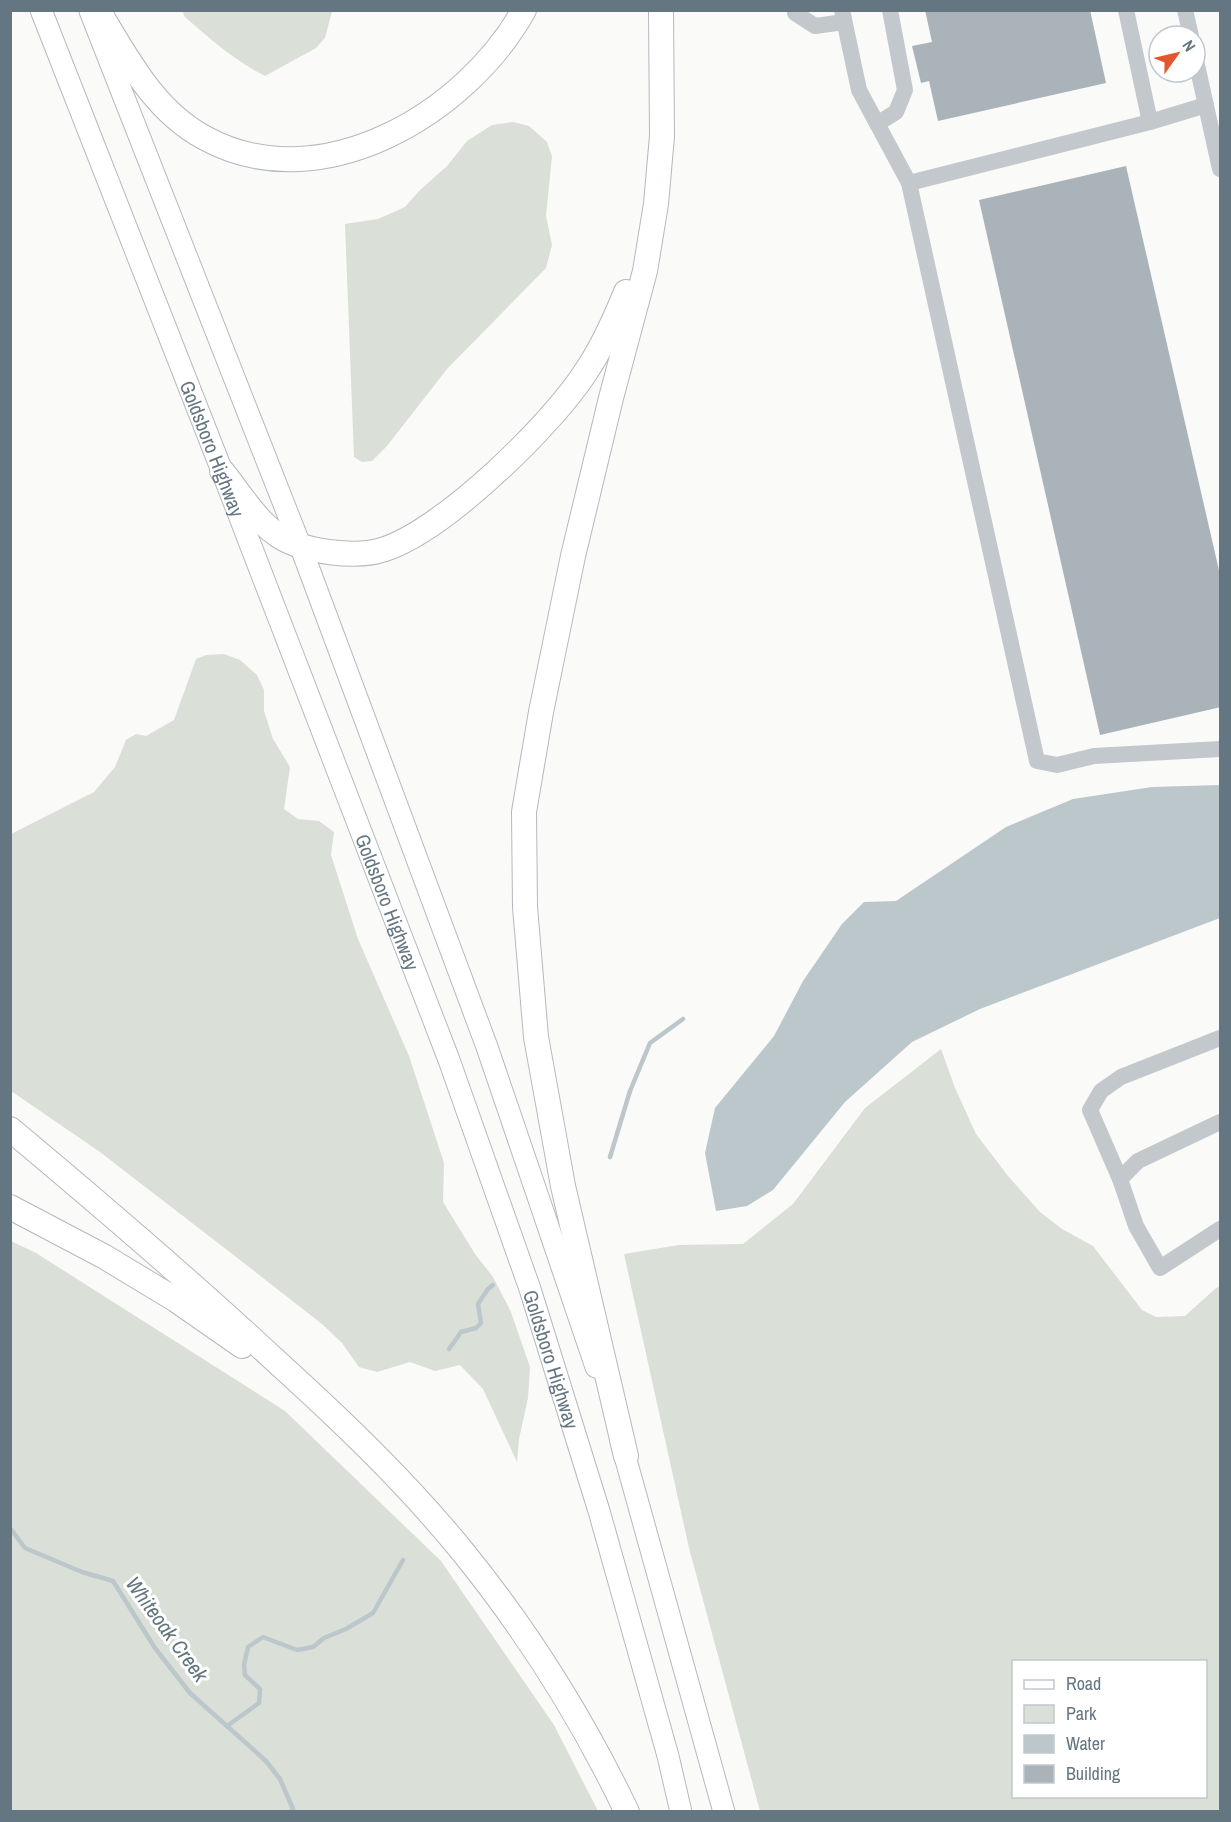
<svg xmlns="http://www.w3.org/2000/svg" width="1231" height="1822" viewBox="0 0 1231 1822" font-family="'Archivo Narrow',sans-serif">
	<rect width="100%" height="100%" fill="#fafaf8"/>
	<g fill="#dadfd7" fill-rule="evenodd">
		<path d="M183,11V10L332,11L325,38L316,48L265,76C235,61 209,38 184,16Z"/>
		<polygon points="513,122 529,126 547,142 552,156 546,216 552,245 546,268 447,369 387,446 372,461 362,462 354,457 345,224 378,219 405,207 419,191 447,166 467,141 492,125"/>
		<polygon points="224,654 240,660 257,675 264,690 264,711 273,739 290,767 284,809 298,819 319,821 334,832 331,855 358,939 409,1056 444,1163 443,1202 475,1254 493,1277 511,1312 530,1367 528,1398 519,1439 517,1462 483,1389 460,1365 435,1371 410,1362 377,1372 359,1367 342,1343 322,1324 231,1253 100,1152 11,1091 11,834 94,792 115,767 126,740 136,734 146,736 174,720 196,659 206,655"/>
		<path d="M941,1049L955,1088L976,1134L1008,1176L1040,1212L1062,1229L1093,1246L1142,1310L1156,1317L1185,1316L1215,1289L1220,1286V1811H760L689,1548L624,1254L679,1245L743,1244L793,1204L865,1108ZM1014,1662H1206V1796H1014Z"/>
		<polygon points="11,1241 36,1253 285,1411 441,1561 554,1725 598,1811 11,1811"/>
	</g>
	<polygon fill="#bbc7cb" points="1220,785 1220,918 980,1009 912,1042 845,1102 773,1190 747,1206 716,1211 705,1153 715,1108 774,1036 803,981 842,924 864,902 896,901 1006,827 1073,799 1152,787"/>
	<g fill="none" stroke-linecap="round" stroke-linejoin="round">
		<g stroke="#bbc7cb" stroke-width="4.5">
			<polyline points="610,1157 630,1091 650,1043 683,1019"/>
			<polyline points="449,1349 461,1332 476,1328 481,1323 478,1304 488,1289 493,1285"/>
			<polyline points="10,1528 25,1548 82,1572 113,1581 155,1648 190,1693 266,1761 280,1779 293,1809 291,1812"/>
			<polyline points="227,1726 259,1703 260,1689 245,1675 244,1665 248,1647 263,1637 297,1650 313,1647 324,1638 346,1629 373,1613 403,1560"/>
		</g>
	</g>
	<g fill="#aab3b9">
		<polygon points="925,10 1090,10 1106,83 938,121 929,81 921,83 912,46 932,42"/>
		<polygon points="1126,166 1221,579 1221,707 1100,735 979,200"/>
	</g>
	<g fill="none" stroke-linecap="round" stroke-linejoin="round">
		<defs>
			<g id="major">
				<path id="s1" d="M41,10L222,471L449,1060L530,1289L599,1511L668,1756L681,1812"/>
				<polyline points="90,11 300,545 487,1047 596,1367"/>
				<polyline points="621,1442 724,1812"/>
			</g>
			<g id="highway">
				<path d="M98,10C127,58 154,111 205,138C320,201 466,114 524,10"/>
				<path d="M222,471C239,492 256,521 279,536C304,552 357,559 385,549C445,529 553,424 587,370C603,346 615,319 626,292"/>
				<path d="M10,1129C101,1205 191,1282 277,1362C343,1422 407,1483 463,1552C527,1631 583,1720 627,1812"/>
				<polyline points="10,1207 105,1257 176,1300 242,1346"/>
				<polyline points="626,1456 563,1186 536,1037 525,907 524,812 541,712 573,556 611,398 645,271 656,204 662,136 661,10"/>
			</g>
		</defs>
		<use href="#major" stroke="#b5babe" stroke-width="23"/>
		<use href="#highway" stroke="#b4b9bd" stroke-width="26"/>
		<g stroke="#c3c8cc" stroke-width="16">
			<polyline points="795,10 795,13 815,26 844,22"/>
			<polyline points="842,10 859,90 909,183 1037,761 1057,765 1094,756 1220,749"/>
			<polyline points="1126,10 1150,122"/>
			<polyline points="1185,10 1191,36"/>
			<polyline points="1195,56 1220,169"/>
			<polyline points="877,124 896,112 905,90 890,10"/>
			<polyline points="909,183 1150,122 1206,105"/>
			<polyline points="1220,1038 1121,1077 1101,1091 1090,1110 1120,1179 1136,1226 1160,1268 1220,1229"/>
			<polyline points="1120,1179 1138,1161 1220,1122"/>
		</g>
		<use href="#major" stroke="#fff" stroke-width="21"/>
		<use href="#highway" stroke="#fff" stroke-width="24"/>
	</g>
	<g text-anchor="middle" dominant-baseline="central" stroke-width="6" stroke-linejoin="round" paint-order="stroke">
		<g font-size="20" fill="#657683" stroke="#fff">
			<text stroke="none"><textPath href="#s1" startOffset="471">Goldsboro Highway</textPath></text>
			<text stroke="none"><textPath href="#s1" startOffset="957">Goldsboro Highway</textPath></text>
			<text stroke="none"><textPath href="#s1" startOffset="1443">Goldsboro Highway</textPath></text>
		</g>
		<g font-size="21" font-style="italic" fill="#60757c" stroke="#fff">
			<text transform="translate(167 1629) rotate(54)">Whiteoak Creek</text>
		</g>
	</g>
	<rect width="1231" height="1822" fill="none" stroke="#657683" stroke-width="24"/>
	<rect x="1012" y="1660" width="195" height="138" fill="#ffffff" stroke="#c1c8cd" stroke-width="1.5"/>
	<rect x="1024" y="1680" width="30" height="9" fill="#ffffff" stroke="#c1c8cd" stroke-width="1.5"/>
	<text x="1066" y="1690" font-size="18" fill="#657683">Road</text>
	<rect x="1024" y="1705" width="30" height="18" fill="#dadfd7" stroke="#c1c8cd" stroke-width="1.5"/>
	<text x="1066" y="1720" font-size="18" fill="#657683">Park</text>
	<rect x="1024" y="1735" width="30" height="18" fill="#bbc7cb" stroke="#c1c8cd" stroke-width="1.5"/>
	<text x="1066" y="1750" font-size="18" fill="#657683">Water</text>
	<rect x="1024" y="1765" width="30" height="18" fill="#aab3b9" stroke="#c1c8cd" stroke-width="1.5"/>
	<text x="1066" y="1780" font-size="18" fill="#657683">Building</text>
	<g transform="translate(1177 54) rotate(56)"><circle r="28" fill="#ffffff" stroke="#c1c8cd" stroke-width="1.5"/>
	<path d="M0-4.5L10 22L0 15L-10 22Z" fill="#e4572e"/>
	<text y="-9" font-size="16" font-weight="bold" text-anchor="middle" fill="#657683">N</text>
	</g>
</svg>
